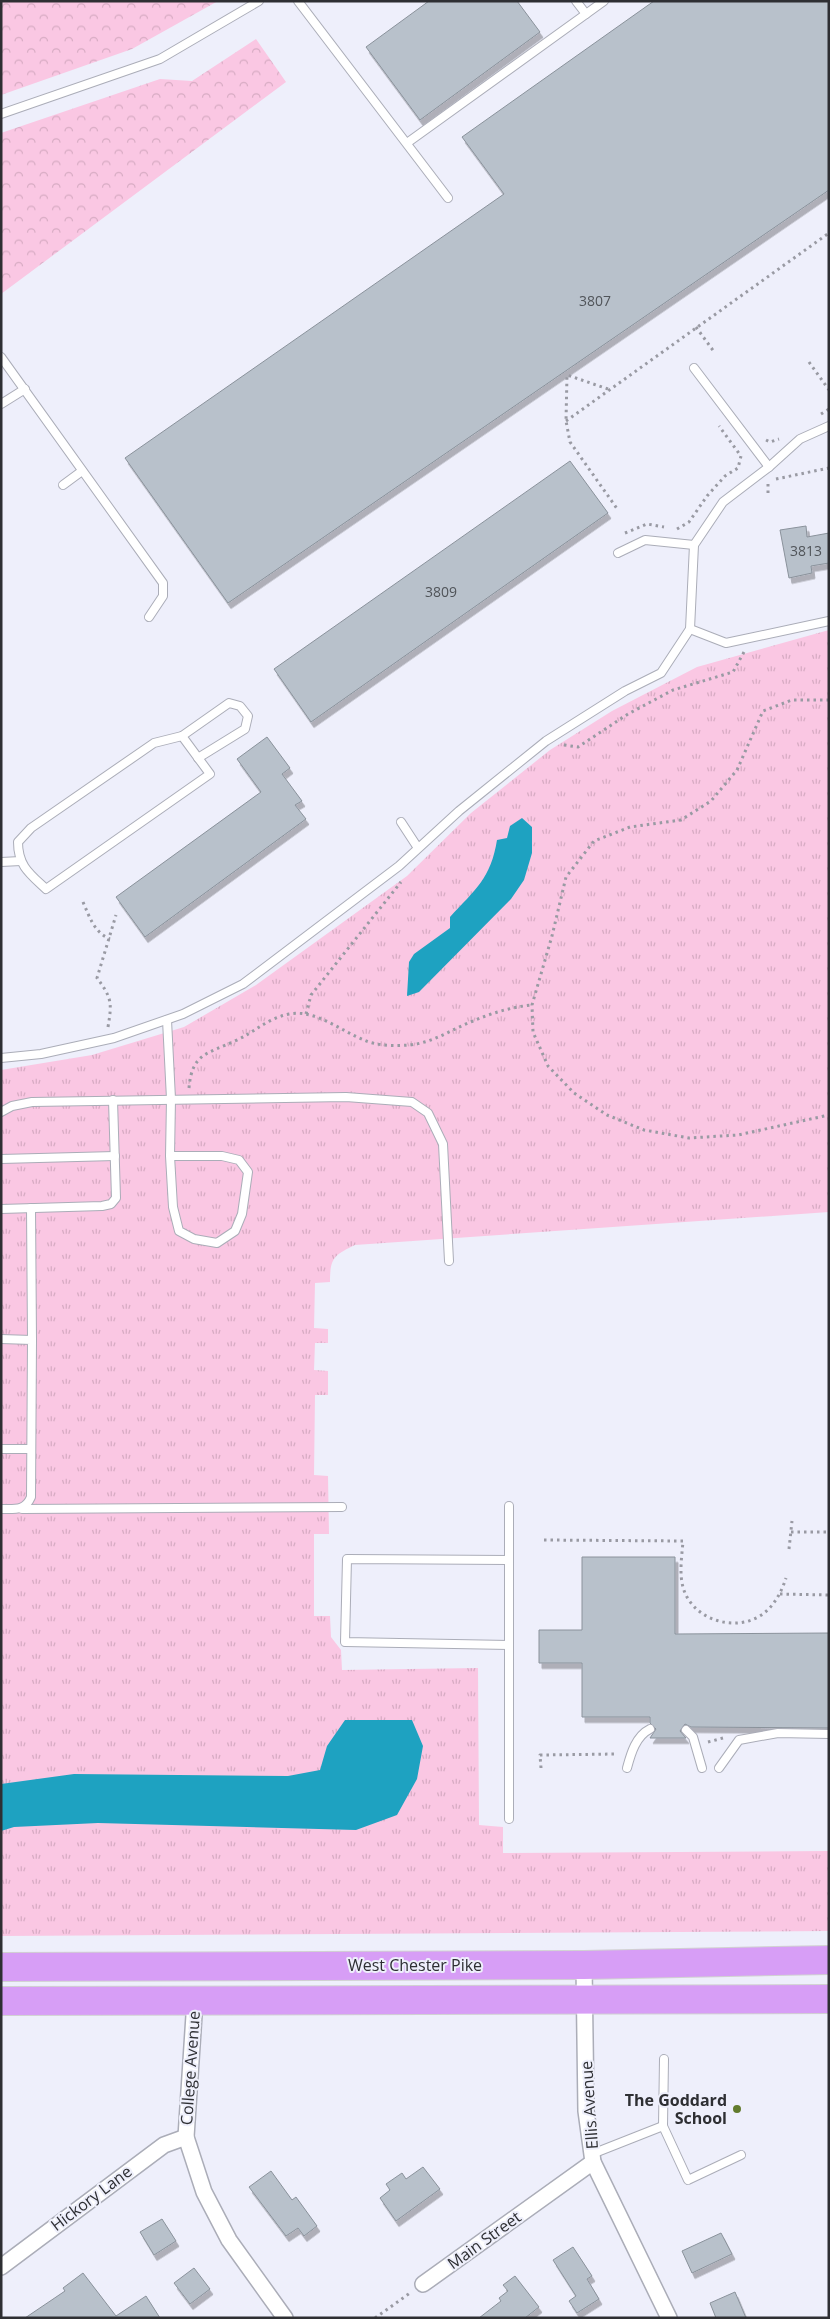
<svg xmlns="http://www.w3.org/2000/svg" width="830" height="2319" viewBox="0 0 830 2319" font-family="'Open Sans',sans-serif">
	<defs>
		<pattern id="grass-tufts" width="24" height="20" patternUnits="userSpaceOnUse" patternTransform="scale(1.25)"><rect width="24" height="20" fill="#fac7e3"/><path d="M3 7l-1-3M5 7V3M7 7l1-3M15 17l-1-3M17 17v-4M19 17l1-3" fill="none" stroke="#d7abc3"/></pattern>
		<pattern id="forest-crowns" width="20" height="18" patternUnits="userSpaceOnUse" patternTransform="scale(1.25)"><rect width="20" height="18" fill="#fac7e3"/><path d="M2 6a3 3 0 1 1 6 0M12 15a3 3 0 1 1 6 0" fill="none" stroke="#d7abc3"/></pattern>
		<filter id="shadow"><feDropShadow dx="3" dy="5.5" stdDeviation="0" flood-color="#0004"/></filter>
	</defs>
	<rect width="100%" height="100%" fill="#eeeffb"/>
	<path fill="url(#grass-tufts)" d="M829,630V1212L355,1245C334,1255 330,1258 330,1282L315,1283L314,1328L328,1329V1343H315L314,1370L328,1371V1395H315L314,1475L328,1476L329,1534H314V1616H330L331,1637L341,1650L342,1670L478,1668L479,1825L503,1827V1853L829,1851V1931L1,1936V1070L92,1055L184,1027L256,985L407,876L471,813L550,750L612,711L697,667Z"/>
	<g fill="url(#forest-crowns)">
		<polygon points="1,1 218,1 132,49 1,95"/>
		<polygon points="256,39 286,82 1,294 1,133 160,79 192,81"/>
	</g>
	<g fill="#1ea2c1">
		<path d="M522,818L532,827V853L524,880L511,899L419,992L407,996L409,962L414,954L450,928V917C475,890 491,878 497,840L507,838L510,826Z"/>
		<polygon points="345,1720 412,1720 423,1746 417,1779 397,1815 356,1830 98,1823 14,1827 1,1831 1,1784 74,1774 288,1776 320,1770 327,1746"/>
	</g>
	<g fill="#b8c1cb" stroke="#8a929b" filter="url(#shadow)">
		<polygon points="429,1 517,1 540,32 420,120 366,47"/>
		<polygon points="654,1 829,1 829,190 228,603 125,458 504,194 462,137"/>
		<polygon points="570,461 608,513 311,722 274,669"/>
		<polygon points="806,526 807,537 829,533 829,563 811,566 812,573 789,578 780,530"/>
		<polygon points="267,737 290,768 282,774 302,801 295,805 306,819 145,937 116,897 261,792 237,759"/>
		<polygon points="582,1557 675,1557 675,1634 829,1633 829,1728 691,1727 685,1724 680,1731 686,1738 650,1738 656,1729 650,1723 650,1717 582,1717 582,1663 539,1663 539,1630 582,1630"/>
		<polygon points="423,2167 440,2189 396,2221 380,2198 390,2190 386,2184 402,2173 406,2179"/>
		<polygon points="271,2171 292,2200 296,2197 317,2226 304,2236 298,2228 286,2236 249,2187"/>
		<polygon points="162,2219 176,2241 154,2255 140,2232"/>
		<polygon points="721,2233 732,2254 692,2273 682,2251"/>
		<polygon points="573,2247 592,2276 587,2279 599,2299 577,2313 569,2301 576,2296 553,2260"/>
		<polygon points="194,2268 210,2289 190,2304 174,2283"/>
		<polygon points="83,2273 116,2316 146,2296 160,2318 25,2318 65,2291 63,2288"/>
		<polygon points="515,2276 539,2307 525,2318 479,2318 501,2301 499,2298 508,2291 503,2285"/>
		<polygon points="735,2292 746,2318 716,2318 710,2303"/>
	</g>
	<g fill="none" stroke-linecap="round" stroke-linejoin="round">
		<defs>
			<g id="lane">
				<polyline points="298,1 448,198"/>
				<polyline points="576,1 586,14 604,1"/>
				<polyline points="1,114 160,59 259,1"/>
				<polyline points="407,143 586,14"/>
				<polyline points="1,357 163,583 163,596 149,617"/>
				<polyline points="694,368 769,467"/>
				<polyline points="1,404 25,389"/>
				<polyline points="63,485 82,471"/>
				<polyline points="618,553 645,540 694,545"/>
				<polyline points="690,629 726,643 829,621"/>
				<path d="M182,736L210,774L46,889C30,874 18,866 18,842L31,828L154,743Z"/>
				<polyline points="182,736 229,703 240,706 248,716 245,729 198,758"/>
				<polyline points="401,822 418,848"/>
				<polyline points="1,862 21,861"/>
				<polyline points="167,1020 171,1099 170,1156 173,1207 179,1231 194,1239 217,1243 235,1231 242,1214 248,1172 239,1160 222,1156 170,1156"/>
				<polyline points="1,1058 41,1054 114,1038 183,1014 243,984 399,866 459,811 546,741 625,691 661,673 690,629 694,545 723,502 769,467 800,439 829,426"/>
				<polyline points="1,1112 12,1106 32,1102 346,1097 412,1102 428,1113 443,1144 449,1261"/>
				<polyline points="1,1159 115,1156"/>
				<polyline points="31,1208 32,1340"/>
				<polyline points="1,1209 102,1206 111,1204 116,1198 113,1100"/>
				<path d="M1,1339L32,1340L31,1497C25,1511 15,1509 1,1509"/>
				<polyline points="1,1449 31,1449"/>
				<polyline points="509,1506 509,1819"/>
				<polyline points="22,1509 342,1507"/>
				<polyline points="509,1560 347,1559 345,1642 509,1645"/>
				<polyline points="686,1730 693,1737 702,1768"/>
				<path d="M627,1768C631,1753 636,1736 650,1729"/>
				<polyline points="719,1768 739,1740 778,1733 829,1734"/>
				<polyline points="663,2126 688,2180 741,2155"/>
				<polyline points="592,2154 663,2126 664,2059"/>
			</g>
			<g id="street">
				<polyline points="584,1965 586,2111 593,2162 669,2318"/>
				<polyline points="195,2000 186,2137 204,2192 229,2240 285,2318"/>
				<polyline points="1,2267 164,2145 186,2137"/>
				<polyline points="423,2284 593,2162"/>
			</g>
			<g id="highway">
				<polyline points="1,1967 584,1965 829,1960"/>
				<polyline points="1,2001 829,1999"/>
			</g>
		</defs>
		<use href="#lane" stroke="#abadb8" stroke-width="10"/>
		<use href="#street" stroke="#abadb8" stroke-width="18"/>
		<use href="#highway" stroke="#d1d1d2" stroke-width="30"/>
		<g stroke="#999aa3" stroke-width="3" stroke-dasharray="2.5 4" stroke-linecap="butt">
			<polyline points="696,327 715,353"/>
			<polyline points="809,362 829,390"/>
			<polyline points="608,389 567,375 566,421 570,442 618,510"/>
			<polyline points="821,414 829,409"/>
			<polyline points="566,421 829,233"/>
			<polyline points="766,440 770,442 779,439"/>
			<polyline points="776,479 829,468"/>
			<polyline points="768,493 768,484"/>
			<polyline points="677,529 689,522 707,496 725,476 738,468 741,456 719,426"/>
			<polyline points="625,533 647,524 664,527"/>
			<polyline points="829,700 792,700 763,711 737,770 711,801 681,820 630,827 594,841 566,877 552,936 532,1005 533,1032 548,1066 574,1093 607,1115 644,1130 689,1138 738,1135 829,1115"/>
			<polyline points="564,745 578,747 628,714 673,690 733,672 744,652"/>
			<path d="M83,902C90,918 94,932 110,939"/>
			<polyline points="306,1014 311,995 401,882"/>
			<path d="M108,1027C112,1003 112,998 97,978L116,915"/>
			<path d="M189,1088C192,1053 207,1054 235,1041C255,1032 266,1019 289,1014C315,1009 341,1031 364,1040C377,1046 395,1046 409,1045C433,1043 452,1029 473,1021C492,1013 511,1007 532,1005"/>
			<polyline points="791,1532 829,1532"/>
			<path d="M544,1540L683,1541C682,1555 679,1573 683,1587C691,1618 731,1632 758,1617C773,1609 781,1593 786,1578"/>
			<polyline points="789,1549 792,1521"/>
			<polyline points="780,1594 829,1595"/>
			<polyline points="708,1742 723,1738"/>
			<polyline points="541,1768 540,1755 617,1754"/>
			<polyline points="375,2318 410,2293"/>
		</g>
		<use href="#lane" stroke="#fff" stroke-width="8"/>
		<use href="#street" stroke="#fff" stroke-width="15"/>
		<use href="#highway" stroke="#d79ef6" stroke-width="28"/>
	</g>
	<circle fill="#627b2d" stroke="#eeeffb" stroke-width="2" cx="737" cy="2109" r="5"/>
	<g text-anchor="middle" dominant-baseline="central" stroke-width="4" stroke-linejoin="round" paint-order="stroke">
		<g font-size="14" fill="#505459">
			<text x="595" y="300">3807</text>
			<text x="806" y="550">3813</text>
			<text x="441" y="591">3809</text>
		</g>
		<g font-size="16" fill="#2e2f33" stroke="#eeeffb">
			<text x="415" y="1965">West Chester Pike</text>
			<text transform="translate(190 2068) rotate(-86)">College Avenue</text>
			<text transform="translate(589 2105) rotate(-94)">Ellis Avenue</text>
			<text transform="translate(91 2198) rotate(-37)">Hickory Lane</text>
			<text transform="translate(484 2240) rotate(-36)">Main Street</text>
		</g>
		<g font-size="16" font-weight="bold" fill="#2e2f33" stroke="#eeeffb" text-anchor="end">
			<text x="727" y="2100">The Goddard<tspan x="727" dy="18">School</tspan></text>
		</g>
	</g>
	<rect width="830" height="2319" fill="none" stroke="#2e2f33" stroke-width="5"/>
</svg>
